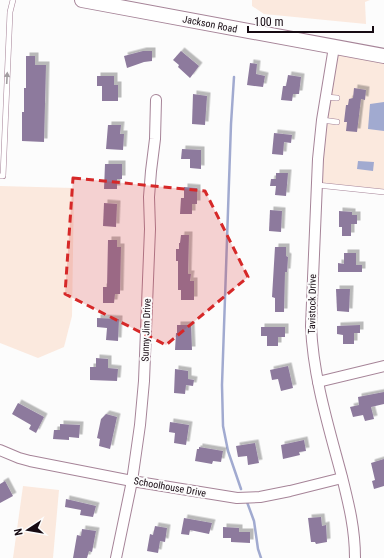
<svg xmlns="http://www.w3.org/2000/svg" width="384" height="558" viewBox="0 0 384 558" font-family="'Roboto Condensed',sans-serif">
	<defs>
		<filter id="shadow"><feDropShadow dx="3.5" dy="-3.5" stdDeviation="0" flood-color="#0004"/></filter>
	</defs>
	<rect width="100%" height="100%" fill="#fcfcfc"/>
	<g fill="#fbe9de">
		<polygon points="252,0 370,0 365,2 366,24 264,14 252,6"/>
		<polygon points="334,47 384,57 384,195 317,185"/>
		<polygon points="0,186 74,188 72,316 64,347 38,358 0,343"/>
		<polygon points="23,486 59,490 53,558 13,558"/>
	</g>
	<g fill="#a1aad0">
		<polygon points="384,102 384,131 368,129 370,104"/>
		<polygon points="358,161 374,162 373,171 357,169"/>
	</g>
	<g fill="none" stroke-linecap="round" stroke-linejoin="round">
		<g stroke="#a1aad0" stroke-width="2.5">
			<polyline points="234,77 231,124 222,385 223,426 228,451 241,489"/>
			<polyline points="247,502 254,521 258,549 261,558"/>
		</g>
	</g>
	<g fill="#8d7a9d" filter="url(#shadow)">
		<polygon points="143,51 152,51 152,61 144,62 127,68 124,56"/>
		<polygon points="181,51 199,66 190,78 178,67 179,65 173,60"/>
		<polygon points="26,56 35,56 35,65 46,65 44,142 22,141 22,112 24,112 24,88 26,88"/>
		<polygon points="250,63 257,64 256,74 265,76 263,87 247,85"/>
		<polygon points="288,75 301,77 299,94 293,94 292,101 281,100 283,86 286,86"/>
		<polygon points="97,76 114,76 114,85 118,85 118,101 102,101 102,86 97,86"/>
		<polygon points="354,88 366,90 365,100 361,99 357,132 346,131 347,122 344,122 346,105 348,105 349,99 353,98"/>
		<polygon points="193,94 207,96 205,125 192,124"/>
		<polygon points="108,125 121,125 120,134 124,134 123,150 106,149"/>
		<polygon points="274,133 292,135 291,143 284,142 283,155 272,154"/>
		<polygon points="182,149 201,150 201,169 190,168 190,159 181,159"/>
		<polygon points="105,164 122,164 122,179 117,179 117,189 104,189"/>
		<polygon points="276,173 288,173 286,196 275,195 276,186 270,186 271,179 276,179"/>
		<polygon points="184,187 197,188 197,204 192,204 192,214 180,214 181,198 184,198"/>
		<polygon points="104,203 117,204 116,227 103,226"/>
		<polygon points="270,210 282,211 281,232 269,231"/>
		<polygon points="339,211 352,212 352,215 357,215 357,224 351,224 351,236 342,236 342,227 339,227"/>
		<polygon points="181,235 189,235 188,274 191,274 190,281 194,281 194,300 181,300 181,290 178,290 178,261 176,261 176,249 179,249 179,243 180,243"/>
		<polygon points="108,240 117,240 117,247 121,247 120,294 115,294 114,303 103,303 103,287 107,287"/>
		<polygon points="275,247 286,247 286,256 288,257 287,272 285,272 284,312 275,312 275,298 272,297"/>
		<polygon points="344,253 356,253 356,265 362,265 362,272 338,272 338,263 344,264"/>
		<polygon points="336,289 350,289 349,312 337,311"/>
		<polygon points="97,318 119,319 118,341 106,340 107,328 97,327"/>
		<polygon points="177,325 191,325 192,350 175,350 176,333 177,333"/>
		<polygon points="360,325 360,333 354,333 354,344 343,344 343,335 337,334 337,326"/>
		<polygon points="261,327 285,327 285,337 278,337 278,346 267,346 267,336 261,336"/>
		<polygon points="96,358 108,359 108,368 118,369 117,381 90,380 90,367 96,367"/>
		<polygon points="288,366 293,388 281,391 278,379 272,380 270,370"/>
		<polygon points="175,369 188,371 188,379 194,380 193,386 186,385 185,394 174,393"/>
		<polygon points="384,392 384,404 371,407 374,419 365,421 363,415 353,417 350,407 359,405 358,397"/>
		<polygon points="18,403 44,417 36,433 29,429 31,425 12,414"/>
		<polygon points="106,414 117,417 110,449 99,446 100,439 97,438 101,419"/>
		<polygon points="170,422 189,425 186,445 174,443 175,433 169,432"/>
		<polygon points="60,424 80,425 79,438 69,437 69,440 53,439 54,430 60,430"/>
		<polygon points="304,440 306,451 299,452 300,455 283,459 281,445"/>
		<polygon points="255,443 259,463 248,465 247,456 238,457 236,446"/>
		<polygon points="199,447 223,451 221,462 213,461 212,464 195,461 197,449 199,449"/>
		<polygon points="384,459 384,486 374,489 372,481 375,480 371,463"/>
		<polygon points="5,481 13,496 0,503 0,484"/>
		<polygon points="66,499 96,506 93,517 80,515 81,510 65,507"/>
		<polygon points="321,517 322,526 326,525 327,542 316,544 315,542 311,542 308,518"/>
		<polygon points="184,518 212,523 209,534 190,530 189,535 181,534"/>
		<polygon points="155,526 167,528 165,542 160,541 158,553 147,551 150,534 153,535"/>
		<polygon points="223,527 239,528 239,532 250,532 250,543 231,542 231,538 223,538"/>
		<polygon points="82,529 96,531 92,552 89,551 87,558 73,558 77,535 81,536"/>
	</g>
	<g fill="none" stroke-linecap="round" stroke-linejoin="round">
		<defs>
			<g id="lane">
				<polyline points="326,97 337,98"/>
				<polyline points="322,120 337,122"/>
				<polyline points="0,176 3,176 10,12 13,0"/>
				<polyline points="317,185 384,192"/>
			</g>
			<g id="street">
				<path d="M334,47L322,120L318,159L311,326C313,377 329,428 342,477C349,505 355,529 355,558"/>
				<polyline points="318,382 384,366"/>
				<polyline points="0,450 19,458 30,461 132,481 237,498 260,497 290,491 342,478"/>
				<polyline points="116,558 132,481 140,425 144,381 150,229 149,197 151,171 155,139 156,100"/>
			</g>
			<polyline id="secondary" points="82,0 384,56"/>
		</defs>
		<use href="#lane" stroke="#a68498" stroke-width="6"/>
		<use href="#street" stroke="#a68498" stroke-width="12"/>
		<use href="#secondary" stroke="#a68498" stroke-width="16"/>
		<use href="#lane" stroke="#fff" stroke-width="5"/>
		<use href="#street" stroke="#fff" stroke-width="10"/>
		<use href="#secondary" stroke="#fff" stroke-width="14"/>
	</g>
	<defs><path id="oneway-solid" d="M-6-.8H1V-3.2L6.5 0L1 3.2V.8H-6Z"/></defs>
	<use fill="#a29da0" href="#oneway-solid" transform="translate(7 78) rotate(-87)"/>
	<path fill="#d62828" fill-opacity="0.2" stroke="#d62828" stroke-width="3" stroke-dasharray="8 5" stroke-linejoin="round" d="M73,178L205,191L248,277L166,345L65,294Z"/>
	<g text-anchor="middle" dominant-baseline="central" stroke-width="4" stroke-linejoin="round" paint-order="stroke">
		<g font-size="10" fill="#160a12" stroke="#fcfcfc">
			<text transform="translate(210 24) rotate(11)">Jackson Road</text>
			<text transform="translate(312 304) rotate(-89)">Tavistock Drive</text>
			<text transform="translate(146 330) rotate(-88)">Sunny Jim Drive</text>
			<text transform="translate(170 487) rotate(10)">Schoolhouse Drive</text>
		</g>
	</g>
	<g transform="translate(28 530) rotate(258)" stroke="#fcfcfc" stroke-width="3" paint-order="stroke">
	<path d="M0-3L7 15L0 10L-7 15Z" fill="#160a12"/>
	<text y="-6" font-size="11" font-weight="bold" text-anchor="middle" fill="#160a12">N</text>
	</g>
	<path d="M248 26v6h125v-6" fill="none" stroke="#160a12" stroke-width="2"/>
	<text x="254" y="26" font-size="12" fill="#160a12" stroke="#fcfcfc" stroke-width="3" paint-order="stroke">100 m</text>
</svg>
